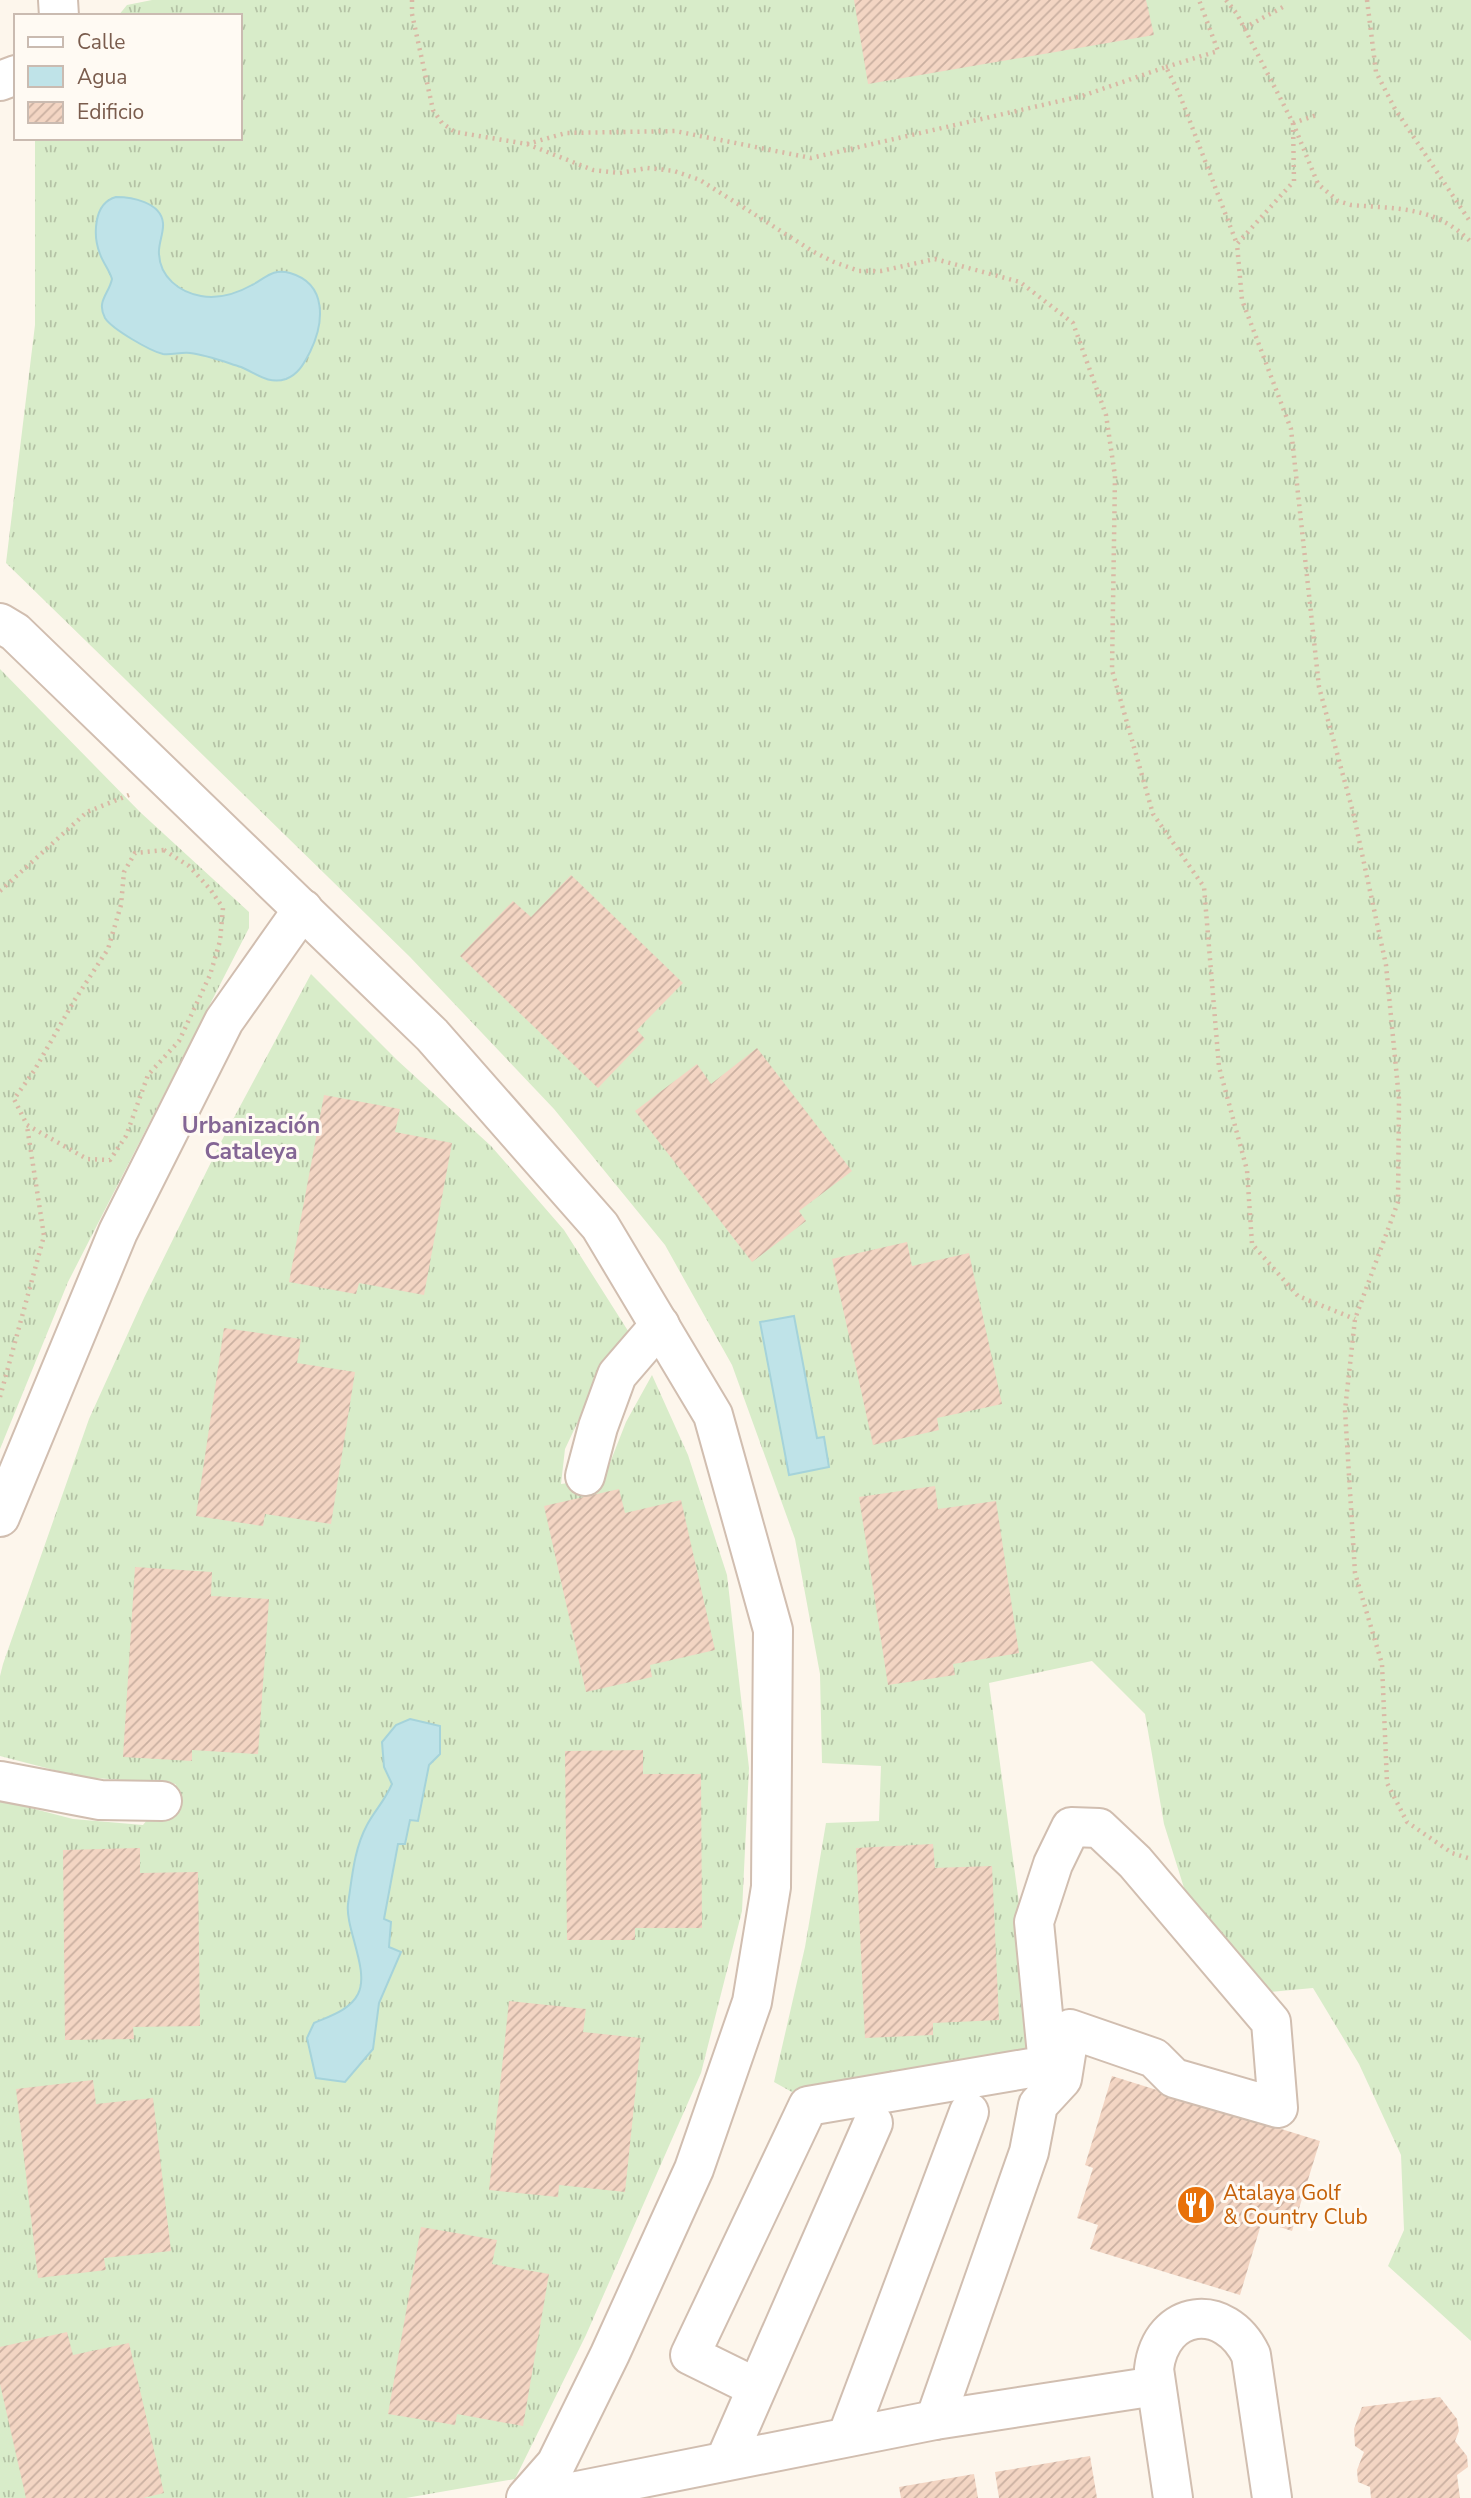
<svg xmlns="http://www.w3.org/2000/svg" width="1471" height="2498" viewBox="0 0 1471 2498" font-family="'Nunito Sans',sans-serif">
	<defs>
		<pattern id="grass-tufts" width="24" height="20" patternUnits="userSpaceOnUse" patternTransform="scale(1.75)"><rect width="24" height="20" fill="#d8ecc9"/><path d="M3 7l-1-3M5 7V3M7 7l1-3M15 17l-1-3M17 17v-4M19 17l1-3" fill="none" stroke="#b4c2a5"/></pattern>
		<pattern id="building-hatch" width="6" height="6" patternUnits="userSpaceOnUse" patternTransform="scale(1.75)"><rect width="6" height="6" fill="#f3d5c3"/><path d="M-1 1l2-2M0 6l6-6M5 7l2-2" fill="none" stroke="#cab0a1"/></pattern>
	</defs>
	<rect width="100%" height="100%" fill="#fdf6ec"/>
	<g fill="url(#grass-tufts)">
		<polygon points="152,0 1471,0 1471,2341 1388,2266 1404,2230 1401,2155 1359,2064 1313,1988 1260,1993 1190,1907 1164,1824 1145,1714 1092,1661 989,1683 1040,2057 799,2096 774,2082 805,1947 826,1823 879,1821 881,1766 822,1763 820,1674 795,1539 732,1365 665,1245 554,1109 410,957 6,563 35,325 35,138 240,138 240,16 118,16 127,5"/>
		<polygon points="0,669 140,812 249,912 249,928 68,1282 0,1449"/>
		<polygon points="311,974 397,1060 491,1146 564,1230 630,1334 606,1362 565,1449 561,1484 604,1478 626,1422 652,1375 688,1455 727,1575 749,1768 742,1911 701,2073 586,2335 515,2479 406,2498 0,2498 0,1800 73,1819 143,1825 176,1784 81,1777 0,1756 0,1676 3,1664 89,1419 144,1298 222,1140"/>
	</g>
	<g fill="#bfe3e8" stroke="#a5d3da" stroke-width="2">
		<path d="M116,197C131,197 161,202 163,223C164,233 158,244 159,254C160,277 179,292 201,296C218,299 236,294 252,285C266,278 272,268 290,273C328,284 324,323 310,352C304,363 299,374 286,379C268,385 256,373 241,367C225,362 207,355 190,353C181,352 172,355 163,354C150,351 112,329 105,318C96,301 109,294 112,279C109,269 103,263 100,254C93,236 93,203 116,197Z"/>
		<polygon points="794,1316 817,1438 824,1437 829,1467 789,1475 760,1322"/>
		<path d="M410,1719L440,1726V1754L429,1765L418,1821L410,1820L405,1844H398L384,1919L391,1922L389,1947L401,1952L379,2003L373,2049L345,2082L316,2078L307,2038L314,2023C330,2016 350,2010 358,1994C370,1971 345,1928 348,1904C352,1878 354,1849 367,1825C375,1810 384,1802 392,1784L384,1767L382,1742L396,1725Z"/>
	</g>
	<g fill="url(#building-hatch)">
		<polygon points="854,0 1146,0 1154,35 868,84"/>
		<polygon points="571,875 683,983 637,1030 645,1039 598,1088 460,956 513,901 531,917"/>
		<polygon points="757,1048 852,1171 799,1211 806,1221 752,1262 635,1111 697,1064 711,1084"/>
		<polygon points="324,1095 400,1109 395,1132 452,1143 424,1295 359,1283 356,1294 289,1282"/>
		<polygon points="907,1242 912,1266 969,1253 1002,1404 937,1418 939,1430 873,1445 832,1259"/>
		<polygon points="224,1328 301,1339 297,1363 355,1372 331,1524 265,1514 263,1526 196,1516"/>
		<polygon points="935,1486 938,1509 996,1501 1019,1653 953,1664 955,1675 888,1685 859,1497"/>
		<polygon points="619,1489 625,1513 681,1500 715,1650 650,1665 652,1677 586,1692 544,1506"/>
		<polygon points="135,1567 212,1572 211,1596 269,1599 258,1754 192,1750 192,1761 123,1757"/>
		<polygon points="643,1750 643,1774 701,1774 702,1928 635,1928 635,1940 567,1940 565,1751"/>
		<polygon points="933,1844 935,1868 992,1866 999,2020 933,2023 933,2035 865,2038 856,1848"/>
		<polygon points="140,1848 140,1873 198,1872 200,2026 133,2027 134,2039 65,2040 63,1850"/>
		<polygon points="509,2001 586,2009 583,2032 641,2038 625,2192 559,2185 558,2197 489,2190"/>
		<polygon points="1112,2076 1320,2141 1292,2231 1262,2221 1240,2295 1090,2249 1098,2225 1077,2218 1093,2168 1085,2165"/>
		<polygon points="93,2080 96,2104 153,2098 171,2251 104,2258 106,2270 38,2278 16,2089"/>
		<polygon points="421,2227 497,2240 492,2264 549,2274 523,2426 457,2414 455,2425 388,2414"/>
		<polygon points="67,2332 73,2355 129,2343 164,2493 143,2498 26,2498 0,2384 0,2347"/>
		<polygon points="1440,2397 1457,2419 1459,2431 1455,2441 1467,2456 1468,2467 1457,2475 1460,2498 1371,2498 1370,2487 1358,2482 1357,2470 1364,2452 1355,2446 1354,2429 1362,2407"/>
		<polygon points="1090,2456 1097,2498 999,2498 995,2472"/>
		<polygon points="974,2474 978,2498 901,2498 899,2487"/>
	</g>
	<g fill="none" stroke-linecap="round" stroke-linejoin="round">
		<defs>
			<g id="minor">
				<polyline points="58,0 59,16"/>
				<polyline points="0,81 16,75"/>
				<polyline points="0,623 15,632 432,1035 600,1226 713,1415 773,1630 771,1887 752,2002 694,2169 610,2354 556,2464 526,2498"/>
				<polyline points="585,1476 598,1427 617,1375 660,1325"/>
				<polyline points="0,1517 118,1232 224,1021 303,909"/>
				<polyline points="0,1781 100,1800 162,1801"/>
				<polyline points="755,2387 690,2355 808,2106 1048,2065 1034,1922 1053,1864 1071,1827 1099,1828 1135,1862 1271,2022 1278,2108 1174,2078 1154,2058 1070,2029 1062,2079 1038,2105 1029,2152 935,2420"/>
				<polyline points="847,2437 969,2112"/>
				<polyline points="725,2461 873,2123"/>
				<polyline points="542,2498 935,2420 1156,2386"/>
				<path d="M1173,2498L1154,2369C1161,2309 1225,2301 1251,2355L1272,2498"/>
			</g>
		</defs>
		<use href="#minor" stroke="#d1beb0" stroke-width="42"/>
		<g stroke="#d9b8a5" stroke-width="4.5" stroke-dasharray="2 5" stroke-linecap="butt">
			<polyline points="412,0 412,14 433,110 442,123 455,132 527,144 593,170 620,173 647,168 674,171 700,180 814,252 834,262 859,271 881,271 935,259 1020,282 1073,323 1106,415 1115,476 1112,670 1153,814 1204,887 1219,1067 1247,1170 1252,1244 1298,1296 1355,1319"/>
			<path d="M1226,0L1237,14L1293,123L1318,184L1338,201L1351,205C1398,209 1435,206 1471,242"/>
			<polyline points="1367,0 1376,72 1395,109 1471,223"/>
			<polyline points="1244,28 1283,7"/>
			<polyline points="1166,67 1218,51 1199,0"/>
			<polyline points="1293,123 1294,181 1237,244 1242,300 1291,429 1319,687 1353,812 1386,965 1399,1099 1398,1202 1355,1319 1345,1410 1355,1573 1382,1664 1387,1783 1407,1822 1452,1853 1471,1859"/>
			<polyline points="1293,123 1317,115"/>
			<polyline points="527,144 566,133 675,131 811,158 1082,96 1166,67 1179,93 1237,244"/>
			<polygon points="164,850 189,866 210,889 223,908 220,941 210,975 179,1041 148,1075 126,1136 110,1160 87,1159 27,1125 14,1099 34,1071 74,1001 108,949 121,905 124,872 135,853"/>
			<polyline points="0,891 87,812 129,795"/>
			<polyline points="0,1397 44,1236 27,1126"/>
		</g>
		<use href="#minor" stroke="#fff" stroke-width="38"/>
	</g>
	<defs>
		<symbol id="restaurant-disc" viewBox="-11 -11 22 22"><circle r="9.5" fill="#e8710a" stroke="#fffaf3"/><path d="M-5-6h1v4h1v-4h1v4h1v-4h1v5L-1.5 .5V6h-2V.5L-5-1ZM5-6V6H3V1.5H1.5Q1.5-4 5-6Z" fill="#fff"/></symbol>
	</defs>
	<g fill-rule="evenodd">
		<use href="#restaurant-disc" x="1174" y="2183" width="44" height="44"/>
	</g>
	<g text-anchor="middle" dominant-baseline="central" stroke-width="6" stroke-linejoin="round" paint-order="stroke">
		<g font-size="21" fill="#c56008" stroke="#fffaf3" text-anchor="start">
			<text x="1223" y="2193">Atalaya Golf<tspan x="1223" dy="24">&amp; Country Club</tspan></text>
		</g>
		<g font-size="23" font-weight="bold" fill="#846695" stroke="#fffaf3">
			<text x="251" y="1125">Urbanización<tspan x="251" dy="26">Cataleya</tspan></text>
		</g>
	</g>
	<rect x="14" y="14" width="228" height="126" fill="#fffaf3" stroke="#cabbb1" stroke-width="2"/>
	<rect x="28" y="37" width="35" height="10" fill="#ffffff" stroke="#cabbb1" stroke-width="2"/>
	<text x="77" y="49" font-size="21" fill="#7a5c4d">Calle</text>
	<rect x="28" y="66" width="35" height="21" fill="#bfe3e8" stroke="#cabbb1" stroke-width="2"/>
	<text x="77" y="84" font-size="21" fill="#7a5c4d">Agua</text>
	<rect x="28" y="102" width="35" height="21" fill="url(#building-hatch)" stroke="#cabbb1" stroke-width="2"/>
	<text x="77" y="119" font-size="21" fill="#7a5c4d">Edificio</text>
</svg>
